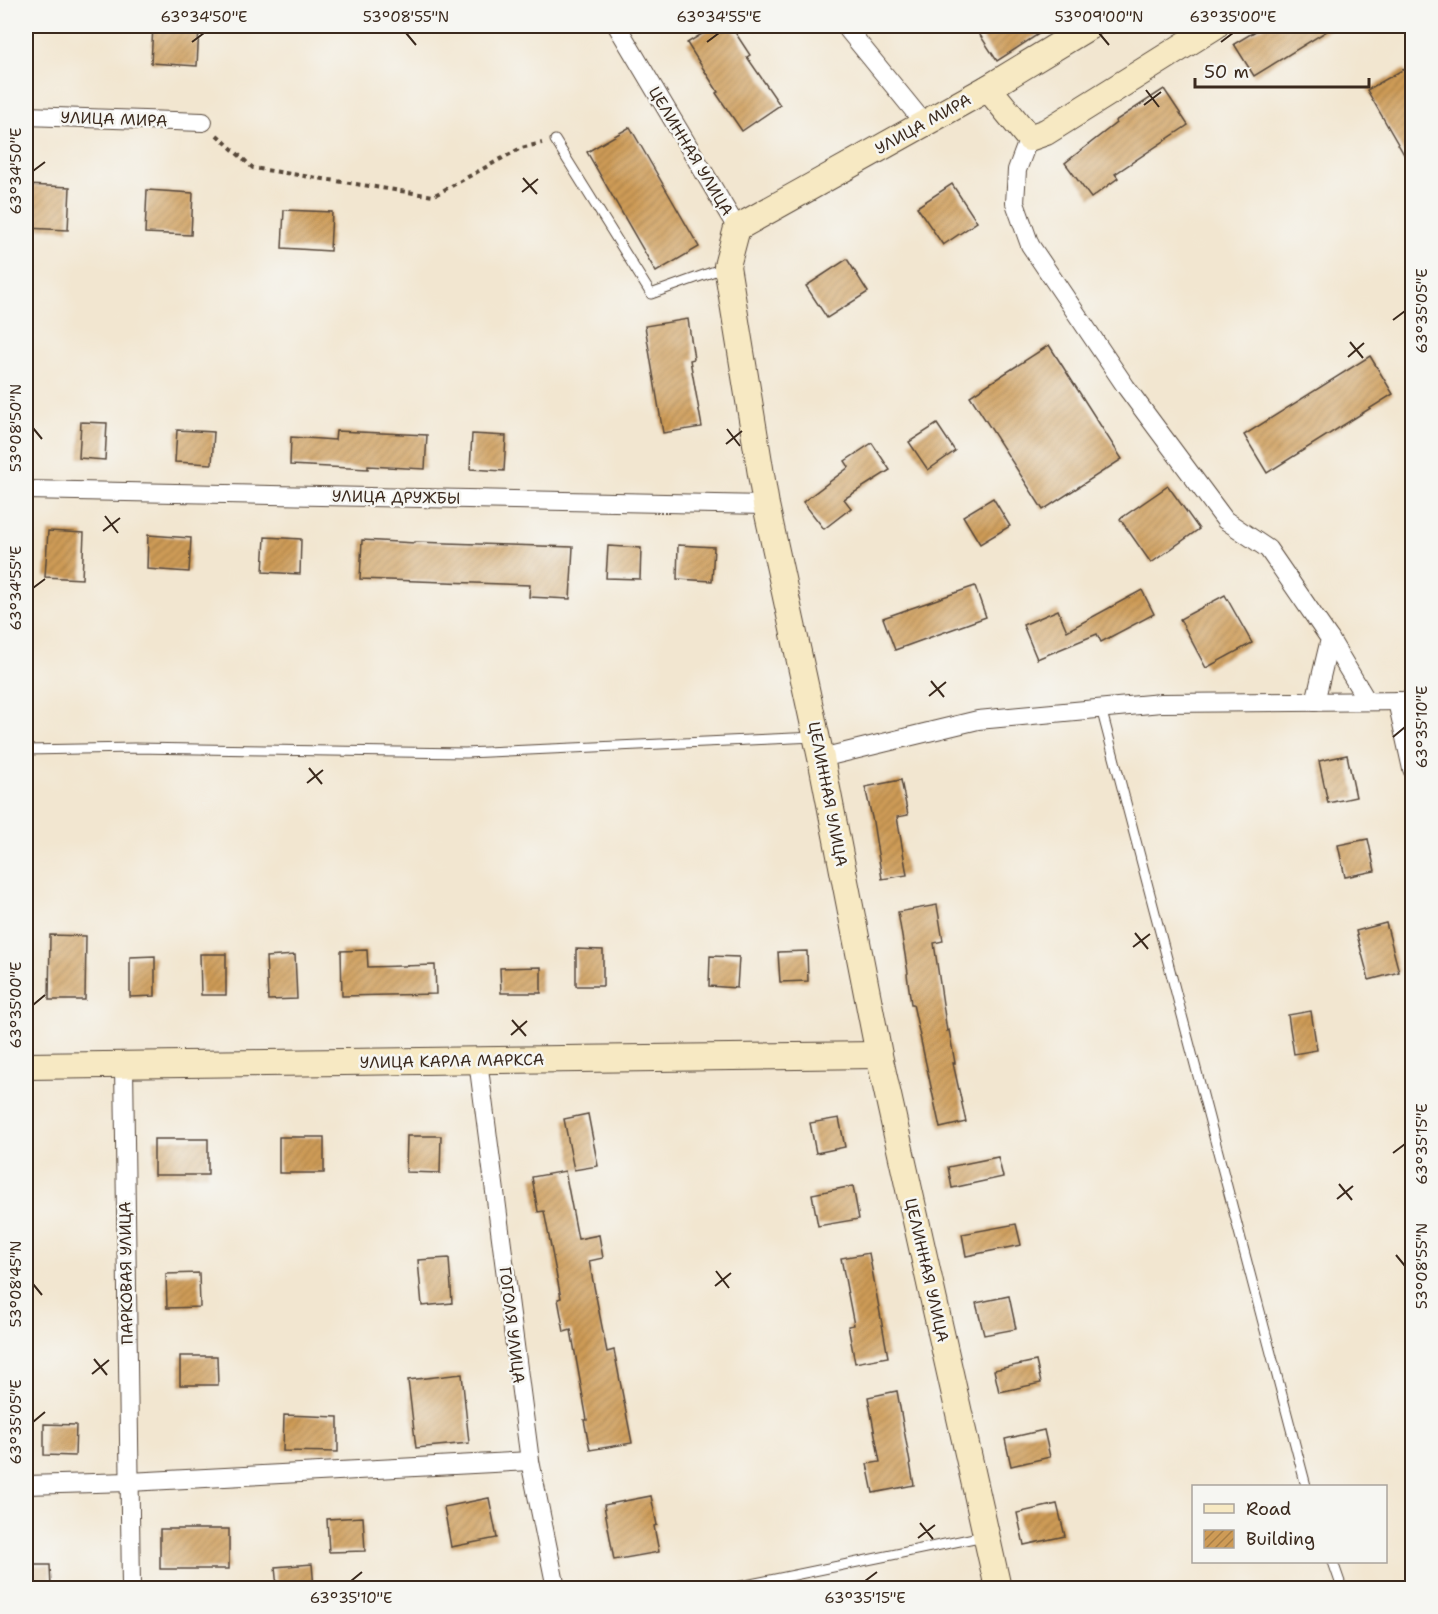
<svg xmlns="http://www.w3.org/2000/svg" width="1438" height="1614" viewBox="0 0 1438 1614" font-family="'Shantell Sans',sans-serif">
	<defs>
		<pattern id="building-hatch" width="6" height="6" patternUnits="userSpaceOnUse" patternTransform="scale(1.5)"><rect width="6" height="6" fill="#ce9b56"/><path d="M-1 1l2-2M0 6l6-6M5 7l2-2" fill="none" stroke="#a87f47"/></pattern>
	</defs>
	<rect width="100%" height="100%" fill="#f6f6f2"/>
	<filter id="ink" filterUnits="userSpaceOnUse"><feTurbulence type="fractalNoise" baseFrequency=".0167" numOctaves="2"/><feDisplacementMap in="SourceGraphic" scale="12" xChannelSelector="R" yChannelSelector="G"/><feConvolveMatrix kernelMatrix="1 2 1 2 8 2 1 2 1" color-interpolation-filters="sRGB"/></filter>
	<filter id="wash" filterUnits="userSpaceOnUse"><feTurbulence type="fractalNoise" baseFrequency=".008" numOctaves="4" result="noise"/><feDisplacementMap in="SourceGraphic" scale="24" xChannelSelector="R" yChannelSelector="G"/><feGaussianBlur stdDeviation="1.35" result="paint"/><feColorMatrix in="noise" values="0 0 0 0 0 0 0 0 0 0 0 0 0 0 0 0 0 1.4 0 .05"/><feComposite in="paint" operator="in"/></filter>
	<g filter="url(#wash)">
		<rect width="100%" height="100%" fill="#f2e6d0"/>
		<g id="blocks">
			<g fill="url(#building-hatch)">
				<polygon points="153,26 199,27 197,66 151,63"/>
				<polygon points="715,26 731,26 750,55 747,57 780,105 742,131 716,93 718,92 687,43"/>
				<polygon points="974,26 1051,26 997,61"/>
				<polygon points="1264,26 1335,26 1254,76 1234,44"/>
				<polygon points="1404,69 1413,83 1413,170 1367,90"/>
				<polygon points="1164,89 1188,125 1115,174 1118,178 1091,198 1065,163 1116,123 1115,121"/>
				<polygon points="630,127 699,247 656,272 587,152"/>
				<polygon points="952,184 977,222 943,245 917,207"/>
				<polygon points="26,185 70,187 68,230 26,228"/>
				<polygon points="147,190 193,193 191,235 145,233"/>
				<polygon points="284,210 332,212 330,251 282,248"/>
				<polygon points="847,259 868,292 827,318 806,286"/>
				<polygon points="688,319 694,359 690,360 702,427 663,433 645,326"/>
				<polygon points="1049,345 1122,459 1043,510 970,396"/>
				<polygon points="1370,356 1393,394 1267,473 1244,435"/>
				<polygon points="81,422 107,423 105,460 79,458"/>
				<polygon points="937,424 955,451 928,470 909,442"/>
				<polygon points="177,430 214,432 212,464 175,462"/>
				<polygon points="336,431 427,435 425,469 368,466 368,469 290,465 291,437 335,440"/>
				<polygon points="472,434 506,436 504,471 470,469"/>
				<polygon points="872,443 890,470 844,499 851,508 824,529 803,502 849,467 845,461"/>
				<polygon points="1168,486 1199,529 1151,563 1120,519"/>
				<polygon points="993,498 1010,526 980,544 963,516"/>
				<polygon points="48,531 84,533 82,579 45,577"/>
				<polygon points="148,535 191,538 189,572 147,569"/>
				<polygon points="265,537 301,539 300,574 263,572"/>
				<polygon points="362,540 415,543 415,542 573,547 570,599 529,597 530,585 360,579"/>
				<polygon points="678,545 714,547 712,581 677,579"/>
				<polygon points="608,546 641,548 640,579 606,578"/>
				<polygon points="975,586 986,617 895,650 883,618"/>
				<polygon points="1142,590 1154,614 1101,642 1097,634 1037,659 1023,625 1058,610 1067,631"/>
				<polygon points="1225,595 1252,643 1206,668 1180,619"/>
				<polygon points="1347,755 1356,797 1328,803 1319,761"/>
				<polygon points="901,780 908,815 897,817 907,875 882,879 873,822 865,787"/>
				<polygon points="1368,839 1375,871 1345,877 1338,845"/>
				<polygon points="937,905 943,941 934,943 947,1031 949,1030 955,1063 953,1063 966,1122 940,1128 913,1004 911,1004 907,974 908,973 898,912"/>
				<polygon points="1386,923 1399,972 1369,980 1356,931"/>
				<polygon points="50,935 86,936 85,1000 49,1000"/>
				<polygon points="576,949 603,950 603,986 576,986"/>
				<polygon points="367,950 368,967 435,965 436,994 342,996 341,951"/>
				<polygon points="807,951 808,981 780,982 778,952"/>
				<polygon points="200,954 226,954 226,995 201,995"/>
				<polygon points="295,955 297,999 268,1000 266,957"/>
				<polygon points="155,956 155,996 130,997 130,957"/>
				<polygon points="710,956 739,957 737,988 709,986"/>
				<polygon points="541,967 541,993 501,993 500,968"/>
				<polygon points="1311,1011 1317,1050 1294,1054 1288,1015"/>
				<polygon points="588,1114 598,1166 574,1170 564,1119"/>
				<polygon points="839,1118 845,1147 816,1153 810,1123"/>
				<polygon points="407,1136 441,1136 440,1173 406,1172"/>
				<rect x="279" y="1137" width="45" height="36"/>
				<rect x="154" y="1139" width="54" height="36"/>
				<polygon points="998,1157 1003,1177 952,1188 948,1167"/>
				<polygon points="565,1171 578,1239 599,1235 603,1258 589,1261 607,1352 614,1350 632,1443 590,1450 584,1420 587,1420 571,1330 564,1332 558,1299 561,1298 544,1211 538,1212 532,1177"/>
				<polygon points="853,1186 859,1219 818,1226 812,1194"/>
				<polygon points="1016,1224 1021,1245 966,1256 962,1234"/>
				<polygon points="869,1253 888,1357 855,1363 848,1326 854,1325 841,1258"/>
				<polygon points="449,1258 452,1303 422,1306 418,1260"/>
				<polygon points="199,1273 200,1307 167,1308 166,1274"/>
				<polygon points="1009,1296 1016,1329 984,1335 976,1303"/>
				<polygon points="180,1356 217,1356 218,1385 180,1385"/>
				<polygon points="1036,1361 1041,1383 999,1392 994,1370"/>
				<polygon points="462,1374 469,1443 416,1448 408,1380"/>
				<polygon points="897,1391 914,1485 873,1493 867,1464 880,1462 868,1397"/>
				<polygon points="284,1415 338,1417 338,1452 283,1451"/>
				<polygon points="44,1424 76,1425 75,1456 44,1455"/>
				<polygon points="1044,1430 1050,1457 1011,1466 1005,1439"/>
				<polygon points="651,1496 657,1525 654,1526 659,1552 614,1560 604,1505"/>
				<polygon points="489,1498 497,1538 451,1547 444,1507"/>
				<polygon points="1057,1504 1065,1536 1024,1545 1017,1513"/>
				<polygon points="363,1517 365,1551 329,1552 327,1519"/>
				<rect x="160" y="1529" width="69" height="40"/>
				<polygon points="312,1564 314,1588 277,1588 275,1567"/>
				<polygon points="26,1565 50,1565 51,1588 26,1588"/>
			</g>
		</g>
	</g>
	<g filter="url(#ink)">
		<use href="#blocks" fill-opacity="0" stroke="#564639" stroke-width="1.5"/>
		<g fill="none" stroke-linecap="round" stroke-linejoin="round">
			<defs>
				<g id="lane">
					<polyline points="555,140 651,294 726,267"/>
					<polyline points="1101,708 1306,1486"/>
					<polyline points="26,750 134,748 465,753 815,737"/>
					<polyline points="1333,1562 1342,1588"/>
					<polyline points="731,1588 984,1536"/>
				</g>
				<g id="street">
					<polyline points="617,26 737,228"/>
					<polyline points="845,26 924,123"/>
					<polyline points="26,116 203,122"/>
					<polyline points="1029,138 1017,170 1015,203 1030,245 1126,387 1225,520 1268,549 1330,639 1315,702"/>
					<polyline points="26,490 766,505"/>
					<polyline points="1330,639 1367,701"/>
					<polyline points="1397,701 1412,769"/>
					<polyline points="821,758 978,720 1161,703 1412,701"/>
					<polyline points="478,1061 530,1461 556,1588"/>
					<polyline points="124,1065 131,1588"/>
					<polyline points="26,1485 129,1482 530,1461"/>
				</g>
				<g id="secondary">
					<polyline points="988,88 1029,138 1046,132 1215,26"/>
					<polyline points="26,1066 879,1055"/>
					<polyline points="998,1588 879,1055 821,758 766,505 727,266 737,228 988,88 1090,26"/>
				</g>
			</defs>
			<use href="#lane" stroke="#564639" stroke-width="11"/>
			<use href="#street" stroke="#564639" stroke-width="20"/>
			<use href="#secondary" stroke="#564639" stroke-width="28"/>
			<polyline stroke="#564639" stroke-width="4" stroke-dasharray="4.5 4.5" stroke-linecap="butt" points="217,135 253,168 433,196 521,148 542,143"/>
			<use href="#lane" stroke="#fff" stroke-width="9"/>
			<use href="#street" stroke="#fff" stroke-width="18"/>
			<use href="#secondary" stroke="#f7e9c3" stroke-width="26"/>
		</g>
	</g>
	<path fill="none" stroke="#3b2a1e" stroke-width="2" d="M406,33L416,45M1099,33L1109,45M192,42L204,33M707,42L719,33M1221,42L1233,33M1146,90L1159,107M1144,105L1161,92M33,171L45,162M523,178L537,194M522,192L538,179M1393,320L1405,311M1350,342L1363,358M1348,357L1364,343M33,428L42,439M727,429L740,446M726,444L742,431M105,516L118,533M103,531L120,518M33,588L45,579M931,681L944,697M929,696L946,682M1393,737L1405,727M309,768L322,784M307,783L323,770M1135,933L1148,949M1133,947L1150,934M33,1005L45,995M512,1020L526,1036M511,1035L527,1021M1393,1153L1405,1144M1339,1184L1352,1200M1337,1199L1353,1186M1396,1255L1405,1266M716,1271L729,1288M33,1284L42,1295M715,1286L731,1273M94,1359L107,1375M92,1374L109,1360M33,1422L45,1412M920,1523L933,1539M918,1538L935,1525M351,1581L362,1572M865,1581L877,1572"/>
	<g text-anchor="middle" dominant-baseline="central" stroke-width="5" stroke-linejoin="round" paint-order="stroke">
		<g font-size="16" fill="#3b2a1e" stroke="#f6f6f2">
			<text transform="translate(114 119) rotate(2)">УЛИЦА МИРА</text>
			<text transform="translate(923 124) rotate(-29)">УЛИЦА МИРА</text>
			<text transform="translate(691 151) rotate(59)">ЦЕЛИННАЯ УЛИЦА</text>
			<text transform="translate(396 497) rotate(1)">УЛИЦА ДРУЖБЫ</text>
			<text transform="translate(828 794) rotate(79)">ЦЕЛИННАЯ УЛИЦА</text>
			<text transform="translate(452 1061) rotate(-1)">УЛИЦА КАРЛА МАРКСА</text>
			<text transform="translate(927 1270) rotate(77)">ЦЕЛИННАЯ УЛИЦА</text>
			<text transform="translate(126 1273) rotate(-91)">ПАРКОВАЯ УЛИЦА</text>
			<text transform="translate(512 1325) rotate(83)">ГОГОЛЯ УЛИЦА</text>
		</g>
	</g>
	<rect width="1438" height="1614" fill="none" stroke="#f6f6f2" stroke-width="66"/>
	<rect x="1192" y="1485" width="195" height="78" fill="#f6f6f2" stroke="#aba49d" stroke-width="1.5"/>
	<rect x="1204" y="1504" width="30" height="9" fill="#f7e9c3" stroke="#aba49d" stroke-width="1.5"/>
	<text x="1246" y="1515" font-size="18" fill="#3b2a1e">Road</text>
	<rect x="1204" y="1530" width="30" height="18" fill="url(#building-hatch)" stroke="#aba49d" stroke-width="1.5"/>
	<text x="1246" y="1545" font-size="18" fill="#3b2a1e">Building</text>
	<path d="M1195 78v9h174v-9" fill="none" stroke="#3b2a1e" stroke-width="3"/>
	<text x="1204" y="78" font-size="18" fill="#3b2a1e" stroke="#f6f6f2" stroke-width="4.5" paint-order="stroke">50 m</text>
	<rect x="33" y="33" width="1372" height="1548" fill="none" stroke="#3b2a1e" stroke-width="2"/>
	<g font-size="15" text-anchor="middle" fill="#3b2a1e">
		<text x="204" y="22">63°34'50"E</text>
		<text x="406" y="22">53°08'55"N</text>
		<text x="719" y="22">63°34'55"E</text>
		<text x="1099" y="22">53°09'00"N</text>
		<text x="1233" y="22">63°35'00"E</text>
		<text transform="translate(16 171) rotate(-90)" y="5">63°34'50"E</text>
		<text transform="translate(1422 311) rotate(-90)" y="5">63°35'05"E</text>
		<text transform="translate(16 428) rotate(-90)" y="5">53°08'50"N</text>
		<text transform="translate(16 588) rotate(-90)" y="5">63°34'55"E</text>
		<text transform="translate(1422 727) rotate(-90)" y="5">63°35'10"E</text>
		<text transform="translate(16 1005) rotate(-90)" y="5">63°35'00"E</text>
		<text transform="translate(1422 1144) rotate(-90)" y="5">63°35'15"E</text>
		<text transform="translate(1422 1266) rotate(-90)" y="5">53°08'55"N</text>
		<text transform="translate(16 1284) rotate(-90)" y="5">53°08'45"N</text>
		<text transform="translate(16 1422) rotate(-90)" y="5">63°35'05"E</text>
		<text x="351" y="1603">63°35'10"E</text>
		<text x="865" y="1603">63°35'15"E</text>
	</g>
</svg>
